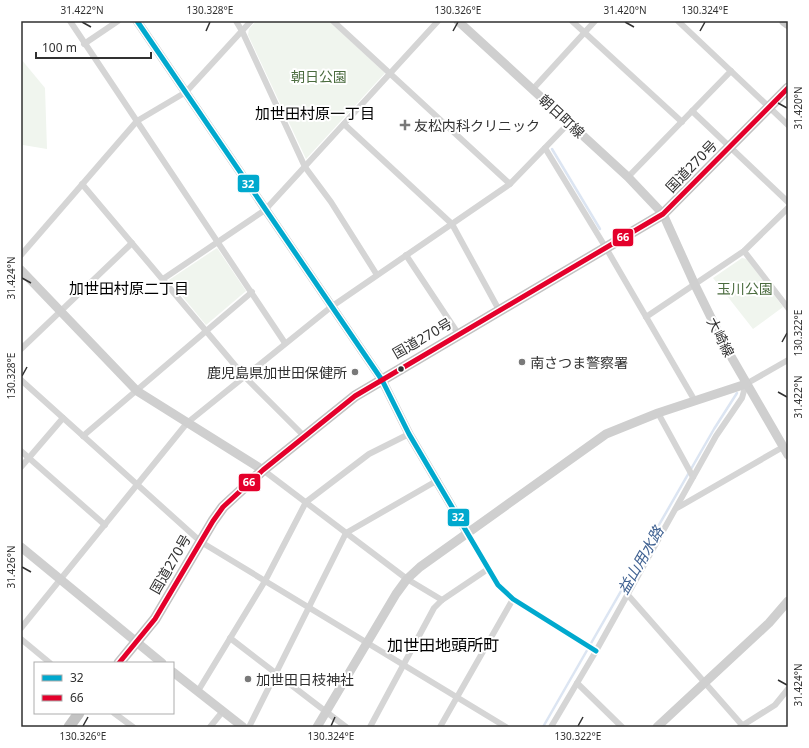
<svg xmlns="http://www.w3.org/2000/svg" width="809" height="748" viewBox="0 0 809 748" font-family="'Noto Sans','Noto Sans JP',sans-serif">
	<rect width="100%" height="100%" fill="#fff"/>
	<g fill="#f0f5ee">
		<polygon points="256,21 329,21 385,73 306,159 248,35 249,29"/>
		<polygon points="21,59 45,88 47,149 23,145 21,148"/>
		<polygon points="217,248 246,291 206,325 169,280"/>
		<polygon points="742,258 747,259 783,307 753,329 713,278"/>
	</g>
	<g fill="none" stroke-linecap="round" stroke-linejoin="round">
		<g stroke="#dce5f2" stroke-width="2.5">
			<polyline points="552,149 600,229"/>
			<polyline points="543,727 714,429 737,393"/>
		</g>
		<g stroke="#d5d5d5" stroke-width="6">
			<polyline points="70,21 285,343"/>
			<polyline points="236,21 242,31 305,167 331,202 377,275"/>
			<polyline points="333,21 510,184"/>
			<polyline points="572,21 682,122"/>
			<polyline points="678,21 788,125"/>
			<polyline points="84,44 118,21"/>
			<polyline points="533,89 595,21"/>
			<polyline points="692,111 788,202"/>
			<polyline points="344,124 452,224 499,310"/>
			<polyline points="545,148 606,248 695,401"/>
			<polyline points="628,177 731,71"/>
			<polyline points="82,184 244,376 304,436"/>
			<polyline points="744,251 788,308"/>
			<polyline points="21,255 137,121 186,92 251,21"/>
			<polyline points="406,255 459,335"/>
			<polyline points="163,279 265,210 438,21"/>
			<polyline points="646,317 744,251 788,208"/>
			<polyline points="21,349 132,243"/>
			<polyline points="21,380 201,542 506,727"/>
			<polyline points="658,413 693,477"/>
			<polyline points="83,436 252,292"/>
			<polyline points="21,451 105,525"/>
			<polyline points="21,467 63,418"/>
			<polyline points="263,470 407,579 442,600"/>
			<polyline points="677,508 783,447"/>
			<polyline points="468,534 498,585 513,599 596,651"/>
			<polyline points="627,594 742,725"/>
			<polyline points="21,628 187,423 331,307 510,184 569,123"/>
			<polyline points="230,638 346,727"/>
			<polyline points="21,639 50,663"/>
			<polyline points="577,683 622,727"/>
			<polyline points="198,691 265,581 306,502 369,454 409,434"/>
			<polyline points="114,713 133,727"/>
			<polyline points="210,727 223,711"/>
			<polyline points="249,727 346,533 438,480"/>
			<polyline points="370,727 434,608 442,600 488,569"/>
			<polyline points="440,727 513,599"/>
			<polyline points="551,727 596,651 716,436 742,398 746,384 788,360"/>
			<polyline points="740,727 775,705 788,689"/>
		</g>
		<g stroke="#cfcfcf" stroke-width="9">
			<polyline points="137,21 382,380 409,434 468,534"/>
			<polyline points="458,21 628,177 663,214 695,285 725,346 788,455"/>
			<polyline points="21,270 137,391 263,470"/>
			<polyline points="21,547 162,663"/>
			<polyline points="173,672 243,727"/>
			<polyline points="317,727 396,594 407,579 420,567 606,434 658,413 746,384"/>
			<polyline points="657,727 769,623 788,601"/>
		</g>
		<polyline stroke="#c9c9c9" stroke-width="10" points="784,21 788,24"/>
		<g stroke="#c3c3c3" stroke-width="11">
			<polyline points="119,663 155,619 213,521 223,507 263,470 355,396 663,214 788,88"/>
			<polyline points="69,727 79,713"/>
		</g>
		<defs>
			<polyline id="bus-1" points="137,21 382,380 409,434 498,585 513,599 596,651"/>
			<polyline id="bus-2" points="119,663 155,619 213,521 223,507 263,470 355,396 663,214 788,88"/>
		</defs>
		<use href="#bus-1" stroke="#fff" stroke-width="8"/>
		<use href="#bus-2" stroke="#fff" stroke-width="8"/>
		<use href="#bus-1" stroke="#00a9ce" stroke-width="5"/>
		<use href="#bus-2" stroke="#e4002b" stroke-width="5"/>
	</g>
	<path fill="none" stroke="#313131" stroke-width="1.5" d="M82,22L91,27M625,22L634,27M206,31L210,22M453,31L458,22M700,31L705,22M778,103L787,108M22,278L31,283M782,342L787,333M22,376L27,367M778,392L787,397M22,567L31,572M778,680L787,685M83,726L88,717M331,726L335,717M578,726L583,717"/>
	<g fill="#797979" stroke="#fff" stroke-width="1.5">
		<path d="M403 119h4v4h4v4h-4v4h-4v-4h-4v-4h4z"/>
		<circle cx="522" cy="362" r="4"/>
		<circle cx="355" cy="372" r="4"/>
		<circle cx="248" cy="679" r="4"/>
	</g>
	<circle fill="#313131" stroke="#fff" stroke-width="1.5" cx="401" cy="369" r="3.5"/>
	<g text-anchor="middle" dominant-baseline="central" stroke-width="4" stroke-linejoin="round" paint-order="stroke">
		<g font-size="14" fill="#4b6c3f" stroke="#fff">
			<text x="319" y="76">朝日公園</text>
			<text x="745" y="288">玉川公園</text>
		</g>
		<g font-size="14" fill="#313131" stroke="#fff">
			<text transform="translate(562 116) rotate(43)">朝日町線</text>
			<text transform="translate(691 166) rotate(-46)">国道270号</text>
			<text transform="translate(721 337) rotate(63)">大崎線</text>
			<text transform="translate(422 338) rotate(-30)">国道270号</text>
			<text transform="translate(170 564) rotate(-60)">国道270号</text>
		</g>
		<g font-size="14" fill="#313131" stroke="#fff" text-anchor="start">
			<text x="414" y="125">友松内科クリニック</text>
			<text x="530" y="362">南さつま警察署</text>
			<text x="347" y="372" text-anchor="end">鹿児島県加世田保健所</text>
			<text x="256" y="679">加世田日枝神社</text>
		</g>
		<g font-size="15" fill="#000" stroke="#fff">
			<text x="315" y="113">加世田村原一丁目</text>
			<text x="129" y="288">加世田村原二丁目</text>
		</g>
		<g font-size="15" font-style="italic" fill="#406292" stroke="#fff">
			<text transform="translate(640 560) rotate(-60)">益山用水路</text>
		</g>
		<g font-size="16" fill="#000" stroke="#fff">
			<text x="443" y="645">加世田地頭所町</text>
		</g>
	</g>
	<g stroke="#fff" stroke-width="1.5">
		<rect x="237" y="174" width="23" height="19" rx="4" fill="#00a9ce"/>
		<rect x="612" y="228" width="22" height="19" rx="4" fill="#e4002b"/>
		<rect x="238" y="473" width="23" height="19" rx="4" fill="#e4002b"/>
		<rect x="447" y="508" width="23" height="19" rx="4" fill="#00a9ce"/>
	</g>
	<g font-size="11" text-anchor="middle" font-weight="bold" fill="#fff">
		<text x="248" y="188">32</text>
		<text x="623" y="241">66</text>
		<text x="249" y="486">66</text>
		<text x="458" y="521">32</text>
	</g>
	<rect width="809" height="748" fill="none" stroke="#ffffff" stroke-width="44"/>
	<rect x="34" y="662" width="140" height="52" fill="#ffffff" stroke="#adadad"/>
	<rect x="42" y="675" width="20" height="6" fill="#00a9ce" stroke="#adadad"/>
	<text x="70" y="682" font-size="12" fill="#313131">32</text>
	<rect x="42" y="695" width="20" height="6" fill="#e4002b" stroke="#adadad"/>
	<text x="70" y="702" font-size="12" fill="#313131">66</text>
	<path d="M36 52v6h115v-6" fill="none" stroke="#313131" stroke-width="2"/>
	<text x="42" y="52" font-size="12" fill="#313131" stroke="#ffffff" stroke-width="3" paint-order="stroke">100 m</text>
	<rect x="22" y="22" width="765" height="704" fill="none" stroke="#313131" stroke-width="1.5"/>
	<g font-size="10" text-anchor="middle" fill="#313131">
		<text x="82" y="14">31.422°N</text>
		<text x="210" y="14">130.328°E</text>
		<text x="458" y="14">130.326°E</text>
		<text x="625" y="14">31.420°N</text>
		<text x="705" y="14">130.324°E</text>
		<text transform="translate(798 108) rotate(-90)" y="4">31.420°N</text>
		<text transform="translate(11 278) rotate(-90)" y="4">31.424°N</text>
		<text transform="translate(798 333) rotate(-90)" y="4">130.322°E</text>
		<text transform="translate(11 376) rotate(-90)" y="4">130.328°E</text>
		<text transform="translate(798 397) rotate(-90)" y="4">31.422°N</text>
		<text transform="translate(11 567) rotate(-90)" y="4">31.426°N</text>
		<text transform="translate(798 685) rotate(-90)" y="4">31.424°N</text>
		<text x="83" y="740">130.326°E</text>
		<text x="331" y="740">130.324°E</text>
		<text x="578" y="740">130.322°E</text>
	</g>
</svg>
